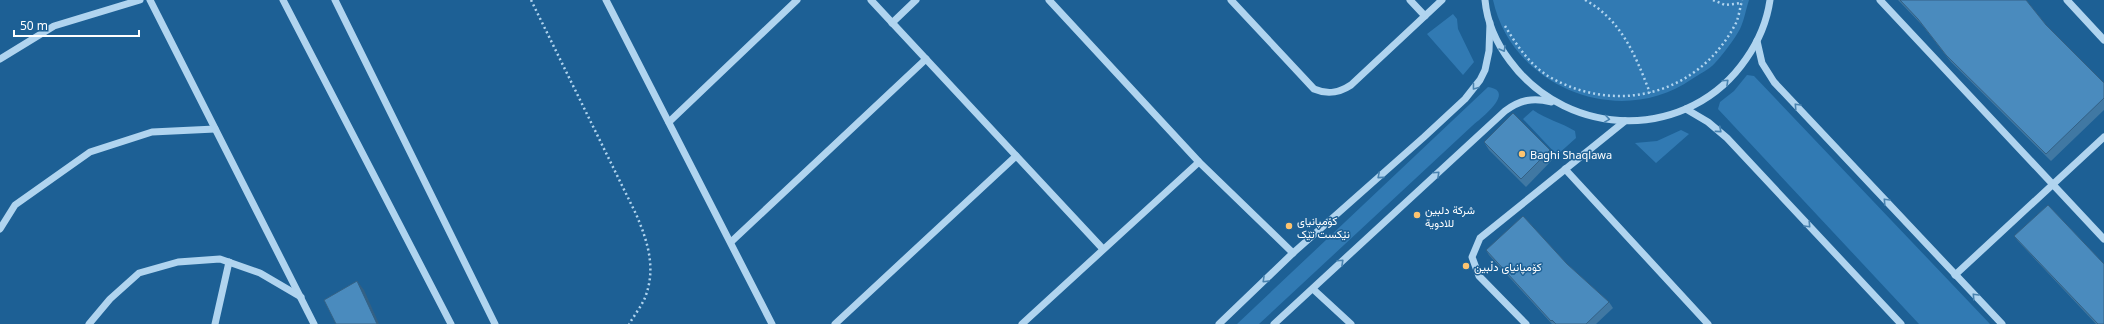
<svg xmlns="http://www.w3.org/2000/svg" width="2104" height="324" viewBox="0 0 2104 324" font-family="'Noto Sans',Vazirmatn,sans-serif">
	<rect width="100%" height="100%" fill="#1d6095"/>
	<g fill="#317ab3">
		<path d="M1493,0H1749C1746,9 1744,21 1740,29C1734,40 1723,54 1715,63C1709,70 1699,74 1692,79C1619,130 1512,87 1493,0Z"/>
		<polygon points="1453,14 1457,19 1458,29 1474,62 1463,75 1427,34"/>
		<polygon points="1747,75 1754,76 1990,324 1919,324 1718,109 1720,102 1734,91"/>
		<path d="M1488,87C1517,91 1480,119 1472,126L1259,324H1237Z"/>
		<path d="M1533,110C1546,119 1562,123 1575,131L1576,138L1557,155L1523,119Z"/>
		<polygon points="1681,130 1689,134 1656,163 1635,143 1657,141"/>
	</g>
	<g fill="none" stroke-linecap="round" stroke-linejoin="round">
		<g stroke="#b0d4ef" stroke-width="2.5" stroke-dasharray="2 3" stroke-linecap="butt">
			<path d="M531,0L636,214C648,242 657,270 644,300C640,308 634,316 629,324"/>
			<path d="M1585,0C1622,20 1636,57 1650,93"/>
			<polyline points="1713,0 1725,5 1742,3"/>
			<path d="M1505,26C1516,44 1529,64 1548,76C1616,116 1699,95 1736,23C1739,16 1740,8 1742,0"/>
		</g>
		<g stroke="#b0d4ef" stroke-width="7">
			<polyline points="150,0 314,324"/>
			<polyline points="283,0 451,324"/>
			<polyline points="335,0 495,324"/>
			<polyline points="606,0 772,324"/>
			<polyline points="871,0 1103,249"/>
			<polyline points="1049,0 1199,162 1293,253"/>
			<path d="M1231,0L1314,89C1328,95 1339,93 1351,85L1442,0"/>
			<polyline points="1410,0 1425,16"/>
			<path d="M1485,0C1487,22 1497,44 1510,61C1569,141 1690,141 1746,59C1758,42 1767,21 1770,0"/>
			<polyline points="1880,0 2104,239"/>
			<polyline points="2067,0 2104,40"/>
			<polyline points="892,23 916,0"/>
			<polyline points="1757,41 1762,63 1774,82 2002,324"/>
			<polyline points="0,59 54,26 140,0"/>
			<polyline points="1686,109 1708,122 1727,138 1901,324"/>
			<polyline points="669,122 797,0"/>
			<polyline points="1565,169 1708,324"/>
			<polyline points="0,229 15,205 90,152 152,132 215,129"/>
			<polyline points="731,242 926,59"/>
			<polyline points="1955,275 2104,137"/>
			<polyline points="1313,289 1351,324"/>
			<polyline points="89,324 110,299 139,273 178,262 220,259 260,273 301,297"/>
			<polyline points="215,324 229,262"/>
			<polyline points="835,324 1016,156"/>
			<polyline points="1022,324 1199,162"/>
			<polyline points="1219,324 1293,253 1424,137 1465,99 1480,80 1485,70 1489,51 1490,23"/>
			<path d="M1274,324L1505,111C1520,100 1533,97 1551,102"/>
			<polyline points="1526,324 1479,276 1472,257 1480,238 1625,121"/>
		</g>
	</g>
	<g fill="#4078a3">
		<polygon points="1898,0 2026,0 2046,25 2104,83 2104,110 2051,161 1951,62 1923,26"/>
		<polygon points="1484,142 1550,150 1555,157 1526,187 1489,150"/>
		<polygon points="2014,236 2104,324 2096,324 2018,241"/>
		<polygon points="1486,250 1567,264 1609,302 1613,308 1596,324 1552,324 1489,255"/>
	</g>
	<polygon fill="#346185" points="357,281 364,290 379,324 377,324"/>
	<g fill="#4a8bbe" stroke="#346185">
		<polygon points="1900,0 2026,0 2046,25 2104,83 2104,98 2046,154 1946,55 1918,19"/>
		<polygon points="1513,113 1550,150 1521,179 1484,142"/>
		<polygon points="2048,205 2104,264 2104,324 2098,324 2014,236"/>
		<polygon points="1523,216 1567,264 1609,302 1586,324 1556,324 1552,320 1551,321 1486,250"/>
		<polygon points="357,281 377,324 336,324 324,300"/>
	</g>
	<defs><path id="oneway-chevron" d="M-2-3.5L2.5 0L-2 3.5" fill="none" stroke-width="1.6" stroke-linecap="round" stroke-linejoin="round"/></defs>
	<g stroke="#4983b0">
		<use href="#oneway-chevron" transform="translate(1503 49) rotate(60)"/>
		<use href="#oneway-chevron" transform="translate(1726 82) rotate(-43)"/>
		<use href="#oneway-chevron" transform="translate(1475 87) rotate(128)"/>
		<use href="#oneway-chevron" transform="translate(1797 106) rotate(-133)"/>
		<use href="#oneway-chevron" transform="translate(1607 119) rotate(9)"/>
		<use href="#oneway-chevron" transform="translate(1719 130) rotate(41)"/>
		<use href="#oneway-chevron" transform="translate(1437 174) rotate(-43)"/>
		<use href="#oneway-chevron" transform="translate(1380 176) rotate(139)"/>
		<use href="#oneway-chevron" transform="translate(1886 201) rotate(-133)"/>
		<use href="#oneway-chevron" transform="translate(1808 225) rotate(47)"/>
		<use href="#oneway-chevron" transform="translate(1341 262) rotate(-43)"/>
		<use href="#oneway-chevron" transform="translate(1265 280) rotate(136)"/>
		<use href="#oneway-chevron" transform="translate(1975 296) rotate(-133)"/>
	</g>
	<g fill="#fec46f" stroke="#1d6095" stroke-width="1.5">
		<circle cx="1522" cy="154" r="4"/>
		<circle cx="1417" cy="215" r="4"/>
		<circle cx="1289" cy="226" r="4"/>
		<circle cx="1466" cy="266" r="4"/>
	</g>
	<g text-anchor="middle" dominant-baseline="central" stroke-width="3" stroke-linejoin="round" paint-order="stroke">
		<g font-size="11" fill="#fff" stroke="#1d6095" text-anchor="start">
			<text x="1530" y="154">Baghi Shaqlawa</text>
			<text x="1425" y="209">شركة دلبين<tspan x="1425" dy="13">للادوية</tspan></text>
			<text x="1297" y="220">کۆمپانیای<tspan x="1297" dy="13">نێکست تێک</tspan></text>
			<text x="1474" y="266">کۆمپانیای دڵبین</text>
		</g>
	</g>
	<path d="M14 30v6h125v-6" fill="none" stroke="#ffffff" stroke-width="2"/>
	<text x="20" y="30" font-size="12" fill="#ffffff" stroke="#1d6095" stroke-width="3" paint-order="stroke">50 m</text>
</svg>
